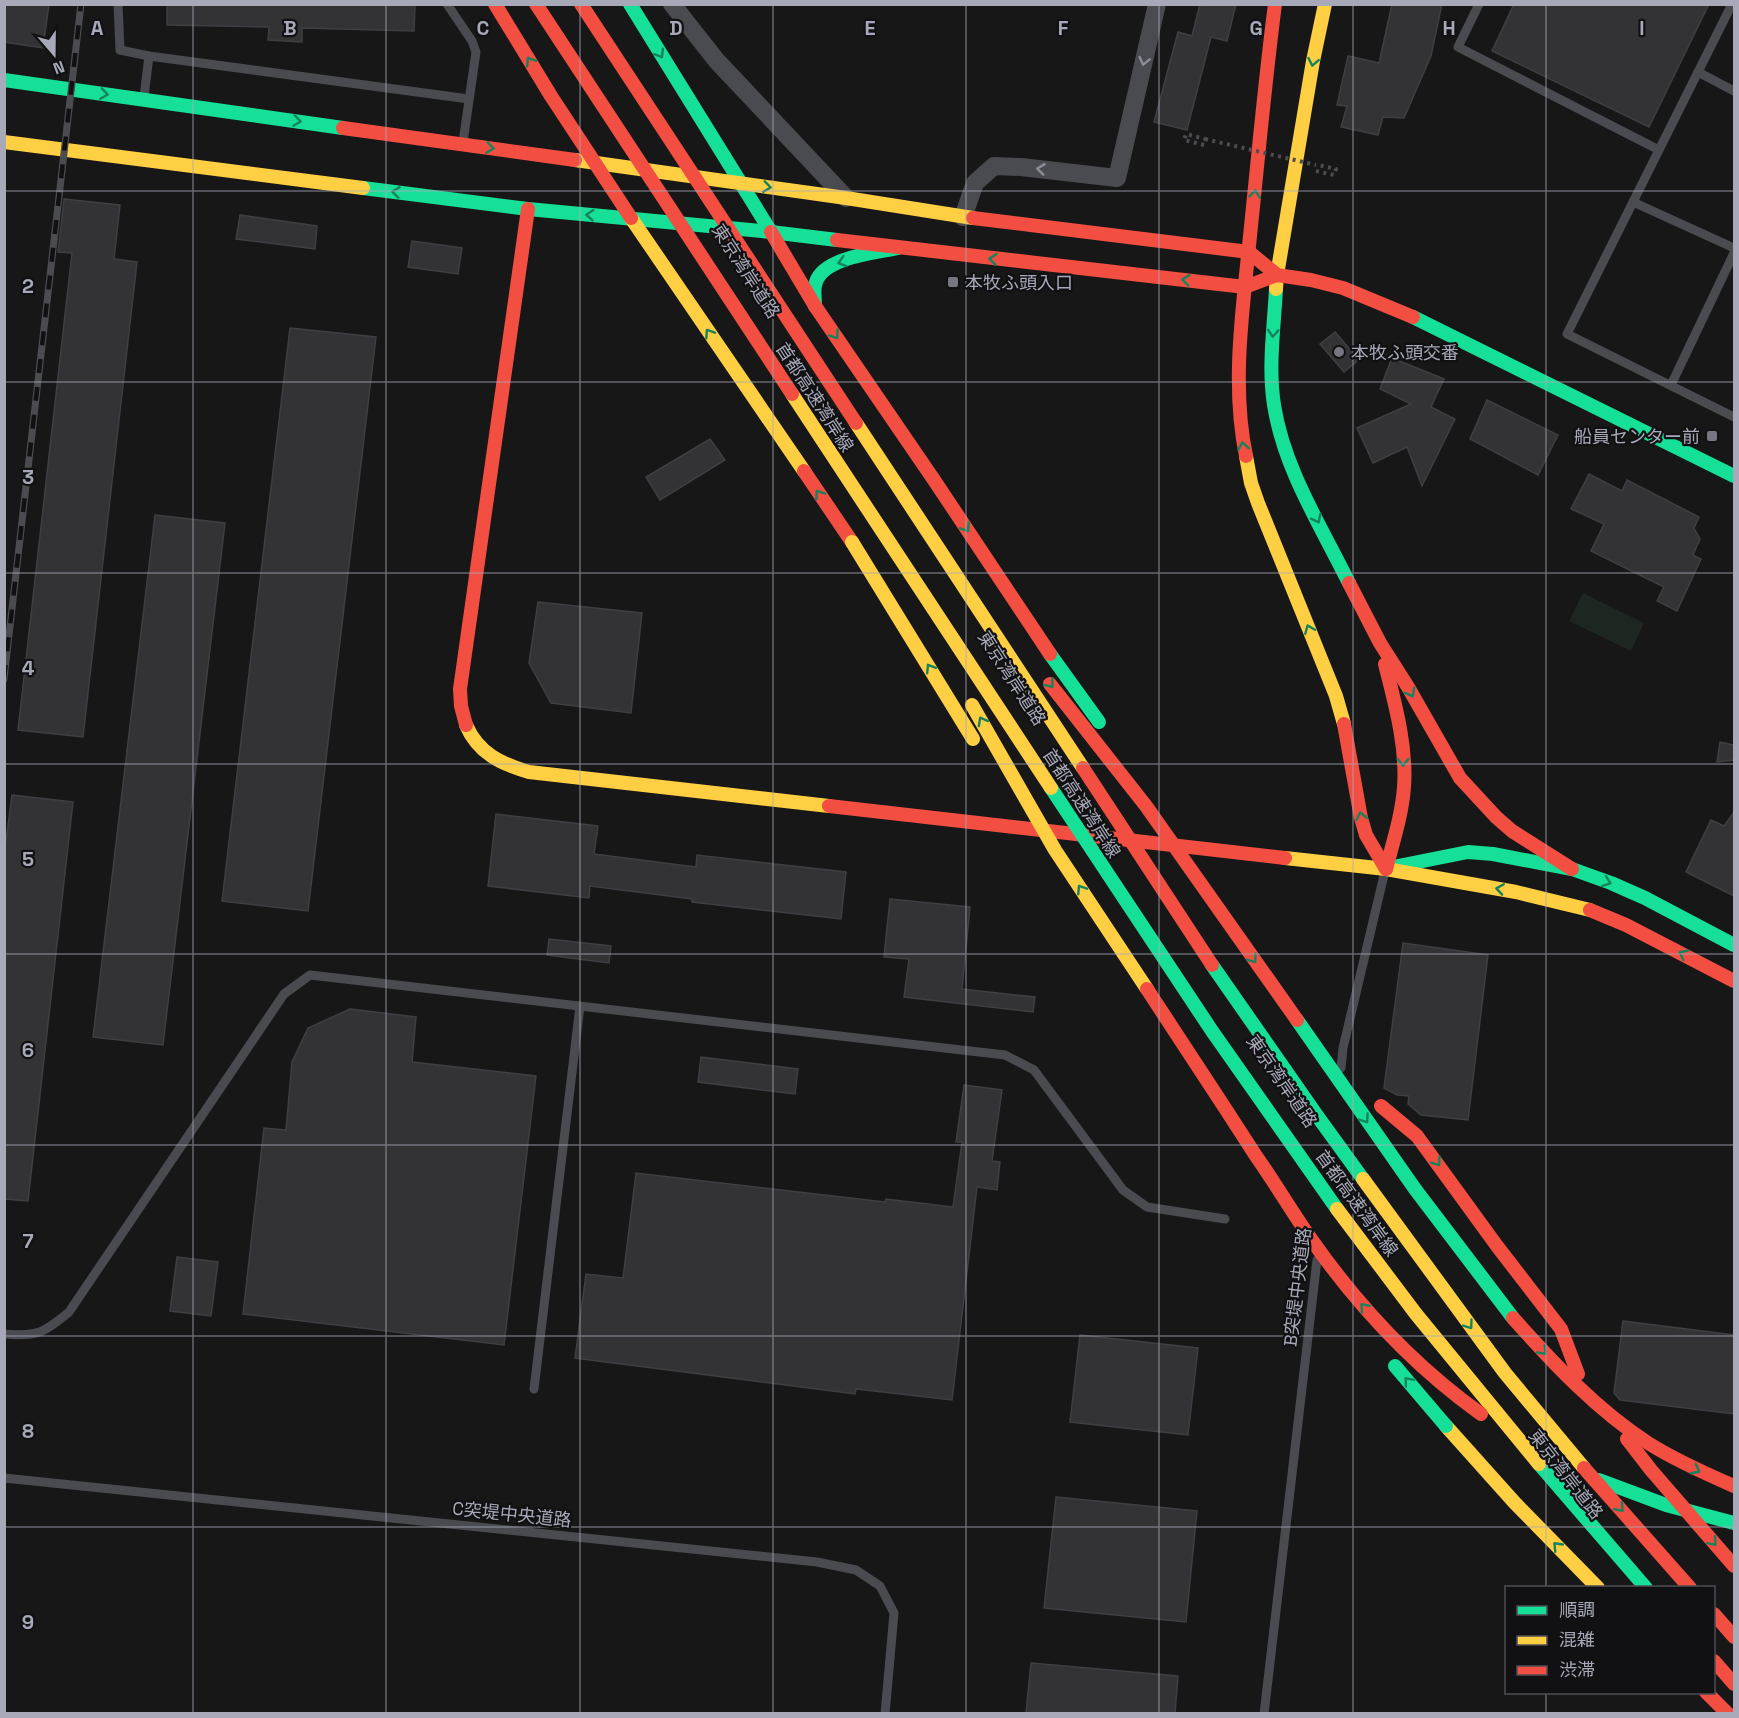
<svg xmlns="http://www.w3.org/2000/svg" width="1739" height="1718" viewBox="0 0 1739 1718" font-family="'Space Grotesk','Noto Sans JP',sans-serif">
	<rect width="100%" height="100%" fill="#171717"/>
	<polygon fill="#1e2621" points="1583,593 1644,623 1631,651 1569,621"/>
	<g fill="#333335" stroke="#3f3f43" stroke-width="1.5">
		<polygon points="4,4 49,4 43,48 4,42"/>
		<polygon points="167,4 415,4 414,31 302,28 302,42 268,40 269,27 167,25"/>
		<polygon points="1200,4 1236,4 1227,41 1211,37 1187,130 1154,122 1178,32 1192,36"/>
		<polygon points="1392,4 1442,4 1431,56 1404,118 1383,117 1378,135 1341,127 1347,106 1337,105 1348,56 1379,63"/>
		<polygon points="1514,4 1709,4 1649,127 1492,51"/>
		<polygon points="64,199 120,205 114,259 137,262 83,737 18,730 72,253 58,252"/>
		<polygon points="240,215 317,226 315,249 236,239"/>
		<polygon points="412,241 462,248 458,274 408,267"/>
		<polygon points="290,328 376,337 308,911 222,901"/>
		<polygon points="1335,332 1359,360 1344,372 1320,344"/>
		<polygon points="1392,358 1444,379 1431,407 1455,419 1422,486 1407,447 1373,463 1357,428 1411,404 1380,389"/>
		<polygon points="1487,400 1558,435 1538,475 1470,439"/>
		<polygon points="710,439 725,460 660,500 646,477"/>
		<polygon points="1589,474 1622,491 1627,480 1699,517 1694,528 1700,539 1693,555 1701,559 1677,611 1657,601 1664,587 1591,551 1604,524 1571,509"/>
		<polygon points="155,515 225,523 163,1045 93,1037"/>
		<polygon points="538,602 642,613 631,713 551,703 529,663"/>
		<polygon points="1720,742 1734,745 1734,760 1717,762"/>
		<polygon points="12,795 73,802 28,1201 4,1199 4,856"/>
		<polygon points="1734,812 1734,896 1686,872 1711,820 1724,826"/>
		<polygon points="496,814 598,826 594,854 696,867 697,855 846,872 841,919 692,902 692,899 590,886 589,898 488,886"/>
		<polygon points="890,899 970,907 962,989 1035,997 1033,1012 904,997 909,959 884,957"/>
		<polygon points="549,939 611,946 609,963 547,955"/>
		<polygon points="1403,943 1488,955 1468,1120 1421,1115 1408,1104 1409,1096 1397,1095 1384,1088"/>
		<polygon points="350,1009 416,1017 412,1062 536,1076 504,1345 243,1314 264,1128 286,1130 292,1062 308,1028"/>
		<polygon points="701,1057 798,1069 795,1094 698,1082"/>
		<polygon points="964,1085 1002,1090 992,1161 1000,1162 997,1190 977,1187 952,1400 856,1389 855,1394 575,1358 586,1274 623,1278 636,1173 885,1202 886,1199 953,1207 962,1142 956,1142"/>
		<polygon points="177,1257 218,1262 211,1316 170,1311"/>
		<polygon points="1623,1321 1734,1335 1734,1414 1620,1400 1614,1393"/>
		<polygon points="1080,1335 1198,1348 1188,1435 1070,1422"/>
		<polygon points="1056,1497 1197,1511 1186,1622 1044,1608"/>
		<polygon points="1031,1663 1178,1676 1175,1713 1026,1713"/>
	</g>
	<g fill="none" stroke-linecap="round" stroke-linejoin="round">
		<g stroke="#4d4d51" stroke-width="4" stroke-dasharray="3 4.5" stroke-linecap="butt">
			<polyline points="1204,145 1184,140 1186,134 1205,139"/>
			<polyline points="1316,171 1334,175 1336,169 1318,165"/>
		</g>
		<g stroke="#4a4b50" stroke-width="9">
			<polyline points="118,4 120,50 149,56 469,99"/>
			<polyline points="447,4 472,41 476,52 463,142"/>
			<polyline points="1479,4 1458,47 1659,150"/>
			<polyline points="1732,4 1567,334 1734,417"/>
			<polyline points="1698,72 1734,91"/>
			<polyline points="144,97 149,56"/>
			<polyline points="1633,202 1734,248"/>
			<polyline points="1671,385 1734,253"/>
			<polyline points="1341,1068 1343,1048 1385,871"/>
			<path d="M4,1334C37,1337 44,1333 69,1312L284,994L310,975L1005,1055L1034,1070L1123,1190L1147,1207L1225,1219"/>
			<polyline points="534,1389 580,1006"/>
			<polyline points="4,1478 817,1562 856,1570 880,1586 894,1613 885,1714"/>
			<polyline points="1264,1714 1317,1260"/>
		</g>
		<g stroke="#4a4b50" stroke-width="18">
			<polyline points="672,4 716,60 846,198"/>
			<polyline points="963,217 975,183 994,166 1021,167 1117,178 1157,4"/>
		</g>
		<g stroke="#16e098" stroke-width="14">
			<polyline points="630,4 771,232"/>
			<polyline points="4,80 343,128"/>
			<polyline points="363,188 528,209 771,232 837,240"/>
			<path d="M1276,289C1274,327 1268,367 1274,405C1284,469 1321,526 1349,583"/>
			<path d="M815,306C815,298 813,289 816,282C824,257 876,253 898,248"/>
			<polyline points="1413,317 1734,476"/>
			<polyline points="1050,654 1099,722"/>
			<polyline points="1398,866 1468,852 1493,854 1572,869 1611,883 1645,898 1734,945"/>
		</g>
		<g stroke="#ffcf43" stroke-width="14">
			<polyline points="4,142 363,188"/>
			<polyline points="575,160 846,198 973,218"/>
			<polyline points="631,218 804,471"/>
			<polyline points="1276,289 1277,275 1313,61 1325,4"/>
			<polyline points="1246,456 1251,483 1258,503 1336,696 1344,724"/>
			<path d="M466,725C478,753 501,764 529,772L829,806"/>
			<polyline points="1285,858 1386,869 1516,892 1590,910"/>
			<polyline points="1446,1426 1514,1502 1598,1588"/>
		</g>
		<g stroke="#f24e42" stroke-width="14">
			<polyline points="495,4 551,96 631,218"/>
			<polyline points="343,128 575,160"/>
			<polyline points="973,218 1249,252 1277,275 1311,280 1343,288 1413,317"/>
			<polyline points="771,232 815,306 934,480 1050,654"/>
			<polyline points="837,240 1245,287 1277,275"/>
			<path d="M1246,456C1231,384 1243,308 1250,236C1258,159 1265,81 1275,4"/>
			<polyline points="804,471 852,542"/>
			<polyline points="1349,583 1380,643 1408,687 1460,778 1496,817 1512,831 1572,869"/>
			<path d="M1385,664C1395,704 1407,746 1404,787C1402,815 1393,842 1386,869"/>
			<polyline points="1344,724 1361,818 1366,835 1386,869"/>
			<polyline points="466,725 461,706 460,689 528,209"/>
			<polyline points="829,806 1285,858"/>
			<polyline points="1590,910 1626,925 1734,981"/>
			<polyline points="1381,1106 1417,1136 1497,1246 1561,1329 1578,1374"/>
			<polyline points="1714,1614 1734,1637"/>
			<polyline points="1714,1661 1734,1684"/>
			<polyline points="1706,1692 1728,1714"/>
		</g>
		<defs>
			<polyline id="rail" points="4,679 81,4"/>
		</defs>
		<use href="#rail" stroke="#4b4c4f" stroke-width="7"/>
		<use href="#rail" stroke="#111113" stroke-width="4.5" stroke-dasharray="14" stroke-linecap="butt"/>
		<polyline stroke="#4d4d51" stroke-width="4" stroke-dasharray="3 4.5" stroke-linecap="butt" points="1205,139 1316,165"/>
		<g stroke="#16e098" stroke-width="14">
			<polyline points="1051,788 1212,1031 1337,1209"/>
			<polyline points="1212,965 1318,1117 1363,1179"/>
			<polyline points="1297,1020 1415,1189 1513,1318"/>
			<polyline points="1395,1366 1446,1426"/>
			<polyline points="1539,1464 1646,1588"/>
			<polyline points="1599,1480 1666,1505 1734,1523"/>
		</g>
		<g stroke="#ffcf43" stroke-width="14">
			<polyline points="792,394 1051,788"/>
			<polyline points="856,423 1083,768"/>
			<polyline points="852,542 973,739"/>
			<polyline points="972,705 1055,850 1147,989"/>
			<polyline points="1363,1179 1505,1373 1584,1468"/>
			<polyline points="1337,1209 1416,1314 1539,1464"/>
		</g>
		<g stroke="#f24e42" stroke-width="14">
			<polyline points="536,4 792,394"/>
			<polyline points="581,4 856,423"/>
			<polyline points="1050,684 1146,806 1297,1020"/>
			<polyline points="1083,768 1212,965"/>
			<path d="M1147,989C1183,1044 1220,1100 1256,1156C1275,1183 1292,1212 1311,1239C1358,1306 1414,1366 1481,1414"/>
			<path d="M1513,1318C1554,1364 1596,1409 1648,1443C1675,1460 1704,1473 1734,1486"/>
			<polyline points="1627,1439 1651,1470 1734,1566"/>
			<polyline points="1584,1468 1690,1588"/>
		</g>
	</g>
	<defs><path id="oneway-chevron" d="M-2-3.5L2.5 0L-2 3.5" fill="none" stroke-width="1.6" stroke-linecap="round" stroke-linejoin="round" transform="scale(1.5)"/></defs>
	<g stroke="#14835c">
		<use href="#oneway-chevron" transform="translate(660 54) rotate(58)"/>
		<use href="#oneway-chevron" transform="translate(530 61) rotate(-121)"/>
		<use href="#oneway-chevron" transform="translate(1313 62) rotate(101)"/>
		<use href="#oneway-chevron" transform="translate(104 94) rotate(8)"/>
		<use href="#oneway-chevron" transform="translate(297 121) rotate(8)"/>
		<use href="#oneway-chevron" transform="translate(490 148) rotate(8)"/>
		<use href="#oneway-chevron" transform="translate(767 187) rotate(8)"/>
		<use href="#oneway-chevron" transform="translate(396 192) rotate(-173)"/>
		<use href="#oneway-chevron" transform="translate(1255 194) rotate(-84)"/>
		<use href="#oneway-chevron" transform="translate(590 215) rotate(-176)"/>
		<use href="#oneway-chevron" transform="translate(993 259) rotate(-174)"/>
		<use href="#oneway-chevron" transform="translate(842 262) rotate(163)"/>
		<use href="#oneway-chevron" transform="translate(1186 280) rotate(-174)"/>
		<use href="#oneway-chevron" transform="translate(709 333) rotate(-124)"/>
		<use href="#oneway-chevron" transform="translate(1273 333) rotate(94)"/>
		<use href="#oneway-chevron" transform="translate(835 335) rotate(56)"/>
		<use href="#oneway-chevron" transform="translate(1243 446) rotate(-99)"/>
		<use href="#oneway-chevron" transform="translate(819 494) rotate(-124)"/>
		<use href="#oneway-chevron" transform="translate(1317 519) rotate(63)"/>
		<use href="#oneway-chevron" transform="translate(966 528) rotate(57)"/>
		<use href="#oneway-chevron" transform="translate(1309 629) rotate(-112)"/>
		<use href="#oneway-chevron" transform="translate(930 668) rotate(-122)"/>
		<use href="#oneway-chevron" transform="translate(1050 684) rotate(52)"/>
		<use href="#oneway-chevron" transform="translate(1411 693) rotate(61)"/>
		<use href="#oneway-chevron" transform="translate(982 721) rotate(-119)"/>
		<use href="#oneway-chevron" transform="translate(1403 762) rotate(89)"/>
		<use href="#oneway-chevron" transform="translate(1361 816) rotate(-102)"/>
		<use href="#oneway-chevron" transform="translate(1607 882) rotate(20)"/>
		<use href="#oneway-chevron" transform="translate(1081 889) rotate(-123)"/>
		<use href="#oneway-chevron" transform="translate(1500 889) rotate(-171)"/>
		<use href="#oneway-chevron" transform="translate(1683 954) rotate(-153)"/>
		<use href="#oneway-chevron" transform="translate(1253 959) rotate(55)"/>
		<use href="#oneway-chevron" transform="translate(1365 1119) rotate(55)"/>
		<use href="#oneway-chevron" transform="translate(1437 1162) rotate(54)"/>
		<use href="#oneway-chevron" transform="translate(1364 1307) rotate(-131)"/>
		<use href="#oneway-chevron" transform="translate(1469 1325) rotate(54)"/>
		<use href="#oneway-chevron" transform="translate(1543 1351) rotate(46)"/>
		<use href="#oneway-chevron" transform="translate(1408 1381) rotate(-130)"/>
		<use href="#oneway-chevron" transform="translate(1696 1470) rotate(28)"/>
		<use href="#oneway-chevron" transform="translate(1620 1508) rotate(49)"/>
		<use href="#oneway-chevron" transform="translate(1713 1542) rotate(49)"/>
		<use href="#oneway-chevron" transform="translate(1557 1546) rotate(-134)"/>
	</g>
	<g stroke="#8b8d99">
		<use href="#oneway-chevron" transform="translate(1144 61) rotate(103)"/>
		<use href="#oneway-chevron" transform="translate(1041 169) rotate(-173)"/>
	</g>
	<path fill="none" stroke="#a7a9b8" stroke-width="1.5" stroke-opacity="0.55" d="M193,4V1714M386,4V1714M580,4V1714M773,4V1714M966,4V1714M1159,4V1714M1353,4V1714M1546,4V1588M4,191H1734M4,382H1734M4,573H1734M4,764H1734M4,954H1734M4,1145H1734M4,1336H1734M4,1527H1734M1546,1692V1714"/>
	<g fill="#757680" stroke="#111113" stroke-width="2">
		<rect x="947" y="276" width="12" height="12" rx="3"/>
		<circle cx="1339" cy="352" r="6"/>
		<rect x="1706" y="430" width="12" height="12" rx="3"/>
	</g>
	<g text-anchor="middle" dominant-baseline="central" stroke-width="4.5" stroke-linejoin="round" paint-order="stroke">
		<g font-size="18" fill="#a7a9b8" stroke="#111113">
			<text transform="translate(746 271) rotate(57)">東京湾岸道路</text>
			<text transform="translate(815 397) rotate(57)">首都高速湾岸線</text>
			<text transform="translate(1012 678) rotate(57)">東京湾岸道路</text>
			<text transform="translate(1082 803) rotate(57)">首都高速湾岸線</text>
			<text transform="translate(1282 1081) rotate(55)">東京湾岸道路</text>
			<text transform="translate(1357 1203) rotate(54)">首都高速湾岸線</text>
			<text transform="translate(1297 1287) rotate(-83)">B突堤中央道路</text>
			<text transform="translate(1566 1474) rotate(52)">東京湾岸道路</text>
			<text transform="translate(512 1514) rotate(6)">C突堤中央道路</text>
		</g>
		<g font-size="18" fill="#a7a9b8" stroke="#111113" text-anchor="start">
			<text x="965" y="282">本牧ふ頭入口</text>
			<text x="1351" y="352">本牧ふ頭交番</text>
			<text x="1700" y="436" text-anchor="end">船員センター前</text>
		</g>
	</g>
	<g font-size="20" text-anchor="middle" font-weight="bold" fill="#a7a9b8" stroke="#111113" stroke-width="4.5" stroke-linejoin="round" paint-order="stroke">
		<text x="97" y="35">A</text>
		<text x="290" y="35">B</text>
		<text x="483" y="35">C</text>
		<text x="676" y="35">D</text>
		<text x="870" y="35">E</text>
		<text x="1063" y="35">F</text>
		<text x="1256" y="35">G</text>
		<text x="1449" y="35">H</text>
		<text x="1642" y="35">I</text>
		<text x="28" y="293">2</text>
		<text x="28" y="484">3</text>
		<text x="28" y="675">4</text>
		<text x="28" y="866">5</text>
		<text x="28" y="1057">6</text>
		<text x="28" y="1248">7</text>
		<text x="28" y="1438">8</text>
		<text x="28" y="1629">9</text>
	</g>
	<rect width="1739" height="1718" fill="none" stroke="#a7a9b8" stroke-width="12"/>
	<rect x="1505" y="1586" width="210" height="108" fill="#111113" stroke="#4d4e55" stroke-width="1.5"/>
	<rect x="1517" y="1606" width="30" height="9" fill="#16e098" stroke="#4d4e55" stroke-width="1.5"/>
	<text x="1559" y="1616" font-size="18" fill="#a7a9b8">順調</text>
	<rect x="1517" y="1636" width="30" height="9" fill="#ffcf43" stroke="#4d4e55" stroke-width="1.5"/>
	<text x="1559" y="1646" font-size="18" fill="#a7a9b8">混雑</text>
	<rect x="1517" y="1666" width="30" height="9" fill="#f24e42" stroke="#4d4e55" stroke-width="1.5"/>
	<text x="1559" y="1676" font-size="18" fill="#a7a9b8">渋滞</text>
	<g transform="translate(54 54) rotate(160)" stroke="#111113" stroke-width="4.5" paint-order="stroke">
	<path d="M0-4.5L10 22L0 15L-10 22Z" fill="#a7a9b8"/>
	<text y="-9" font-size="16" font-weight="bold" text-anchor="middle" fill="#a7a9b8">N</text>
	</g>
</svg>
